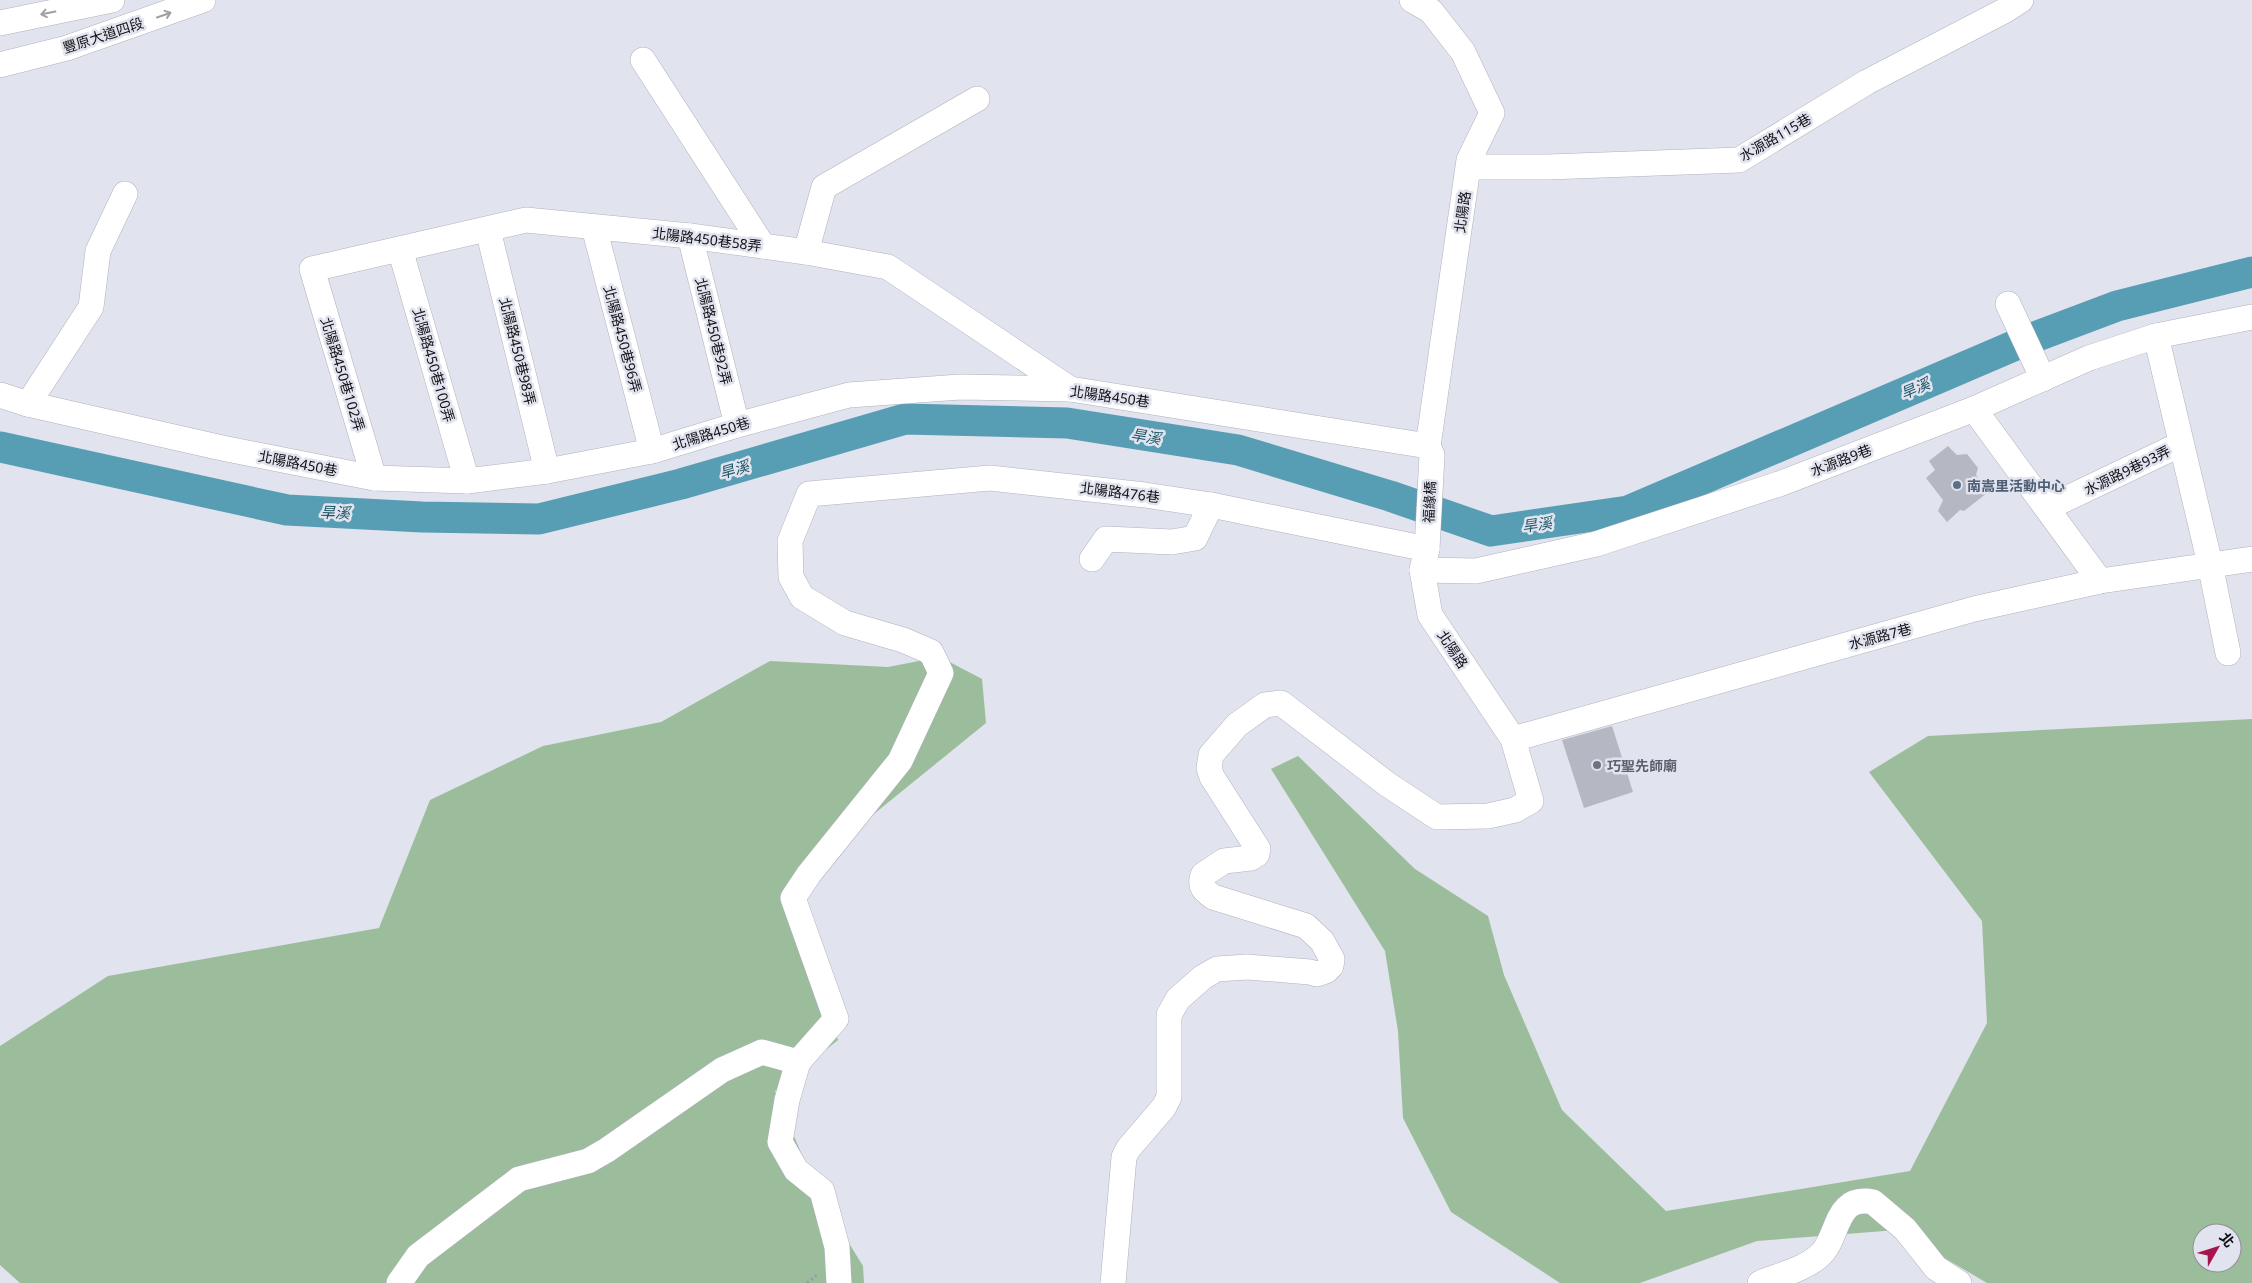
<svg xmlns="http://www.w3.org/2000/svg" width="2252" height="1283" viewBox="0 0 2252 1283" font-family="'Noto Sans','Noto Sans TC',sans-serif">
	<rect width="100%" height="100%" fill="#e1e3ee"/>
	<g fill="#9cbd9b" fill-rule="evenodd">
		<polygon points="940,657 982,679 986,723 864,822 789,911 838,1040 775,1091 818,1193 863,1266 864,1283 20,1283 0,1265 0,1046 108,976 379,928 430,800 543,746 661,722 770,661 888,667"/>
		<path d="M2252,719V1283H1987L1897,1230L1757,1241L1640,1283H1560L1451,1212L1403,1118L1398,1031L1385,951L1271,769L1298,756L1415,869L1488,916L1504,975L1562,1110L1666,1211L1910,1171L1987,1023L1982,921L1869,772L1928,736ZM2202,1233H2232V1263H2202Z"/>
	</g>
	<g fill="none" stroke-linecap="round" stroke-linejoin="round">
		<polyline stroke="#579db4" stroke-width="31" points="0,447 287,510 422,517 539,519 681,484 905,419 1067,423 1238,450 1390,496 1491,531 1628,511 2032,338 2117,306 2252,272"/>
	</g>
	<g fill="#b5b7c2">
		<polygon points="1948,446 1957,455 1967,454 1978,468 1976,475 1987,493 1964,511 1960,510 1947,522 1938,511 1943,500 1926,478 1935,470 1929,461"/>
		<polygon points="1612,726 1633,792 1584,808 1562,740"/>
	</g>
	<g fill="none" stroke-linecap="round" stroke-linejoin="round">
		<defs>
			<g id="minor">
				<polyline points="0,23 112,0"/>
				<polyline points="643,60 763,246"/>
				<polyline points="0,65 67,48 203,0"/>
				<polyline points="1469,167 1548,167 1739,160 1867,82 2004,11 2021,0"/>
				<polyline points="594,227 652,451"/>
				<polyline points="488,230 547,471"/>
				<polyline points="690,236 737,425"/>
				<polyline points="400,249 467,481"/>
				<polyline points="806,252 824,187 977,99"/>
				<polyline points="2008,304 2043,379"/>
				<polyline points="2156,336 2210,564 2228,653"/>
				<polyline points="0,395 28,404 222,448 374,478 467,481 547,471 652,451 737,425 849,395 960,387 1070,389 1428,446"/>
				<polyline points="28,404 91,307 98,251 125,194"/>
				<polyline points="1974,409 2100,581"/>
				<polyline points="374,478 312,269 526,220 690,236 806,252 888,267 1070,389"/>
				<polyline points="2047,508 2181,444"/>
				<polyline points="1092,559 1106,539 1172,542 1195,538 1211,505"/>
				<polyline points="1422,570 1476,571 1596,544 1779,484 1974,409 2089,358 2156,336 2252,317"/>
				<polyline points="1513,739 1974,609 2100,581 2252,559"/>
				<polyline points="798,1062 787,1100 780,1142 796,1170 822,1191 837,1247 839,1283"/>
				<polyline points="399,1283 418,1256 519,1179 588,1161 607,1150 722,1070 762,1052 798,1062 836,1019 793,898 809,874 900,761 941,673 931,652 903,640 845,623 802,597 791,577 790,541 809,494 990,478 1145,495 1211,505 1427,549"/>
				<path d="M1113,1283L1124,1157L1128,1149L1164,1107L1169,1097V1015L1178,999L1203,977L1217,969L1247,967L1310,972L1317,974L1326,971L1331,966L1332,959L1322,941L1306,926L1213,897C1204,890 1199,887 1203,875L1224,861L1251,858L1257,854L1258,849L1212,777L1209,768L1211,755L1237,725L1265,705L1281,703L1387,784L1437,817L1488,816L1515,810L1531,801L1513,739L1430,615L1422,570L1427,549L1432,455L1428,446L1469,160L1492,113L1463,52L1431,11L1412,0"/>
				<path d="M1760,1283C1780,1275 1803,1270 1819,1256C1840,1239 1833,1194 1873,1202L1905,1229L1936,1268L1959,1283"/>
			</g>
		</defs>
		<use href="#minor" stroke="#b0b2bd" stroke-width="26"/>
		<polyline stroke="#9c9da6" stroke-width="3" stroke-dasharray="2.5 2.5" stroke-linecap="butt" points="807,1283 818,1274"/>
		<use href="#minor" stroke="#fff" stroke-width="25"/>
	</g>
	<defs><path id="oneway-shaft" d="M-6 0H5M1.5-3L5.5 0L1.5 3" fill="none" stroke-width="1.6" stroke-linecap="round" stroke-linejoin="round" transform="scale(1.25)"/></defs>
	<g stroke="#a0a0a1">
		<use href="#oneway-shaft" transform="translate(48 13) rotate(169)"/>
		<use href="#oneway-shaft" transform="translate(164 15) rotate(-19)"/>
	</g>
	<circle fill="#5c6f8a" stroke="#e1e3ee" stroke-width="2" cx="1957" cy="485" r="5"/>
	<circle fill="#6b7280" stroke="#e1e3ee" stroke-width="2" cx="1597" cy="765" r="5"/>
	<g text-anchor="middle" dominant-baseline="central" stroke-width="5" stroke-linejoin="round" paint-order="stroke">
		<g font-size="14" fill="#111115" stroke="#e1e3ee">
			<text transform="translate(103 35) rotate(-18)">豐原大道四段</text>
			<text transform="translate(1775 137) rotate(-30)">水源路115巷</text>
			<text transform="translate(1462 212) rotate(-82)">北陽路</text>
			<text transform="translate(707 239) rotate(7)">北陽路450巷58弄</text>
			<text transform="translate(714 331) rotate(76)">北陽路450巷92弄</text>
			<text transform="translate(623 339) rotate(75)">北陽路450巷96弄</text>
			<text transform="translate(518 351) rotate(76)">北陽路450巷98弄</text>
			<text transform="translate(434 365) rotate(74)">北陽路450巷100弄</text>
			<text transform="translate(343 374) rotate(73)">北陽路450巷102弄</text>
			<text transform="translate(1110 396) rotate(8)">北陽路450巷</text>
			<text transform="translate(711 433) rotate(-17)">北陽路450巷</text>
			<text transform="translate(1841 460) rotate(-21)">水源路9巷</text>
			<text transform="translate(298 463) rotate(11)">北陽路450巷</text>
			<text transform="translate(2127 470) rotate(-26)">水源路9巷93弄</text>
			<text transform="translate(1120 492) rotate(7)">北陽路476巷</text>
			<text transform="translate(1429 502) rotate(-87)">福緣橋</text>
			<text transform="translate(1880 636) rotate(-15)">水源路7巷</text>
			<text transform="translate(1453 649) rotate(56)">北陽路</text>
		</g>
		<g font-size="14" font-weight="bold" fill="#4e5e75" stroke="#e1e3ee" text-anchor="start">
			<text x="1967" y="485">南嵩里活動中心</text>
		</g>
		<g font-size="14" font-weight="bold" fill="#5b616d" stroke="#e1e3ee" text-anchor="start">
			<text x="1607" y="765">巧聖先師廟</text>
		</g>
		<g font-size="15" font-style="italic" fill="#1a5465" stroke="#e1e3ee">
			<text transform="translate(1915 388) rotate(-23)">旱溪</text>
			<text transform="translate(1146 436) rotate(9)">旱溪</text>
			<text transform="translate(734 469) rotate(-16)">旱溪</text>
			<text transform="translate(335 512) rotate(2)">旱溪</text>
			<text transform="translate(1537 524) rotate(-8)">旱溪</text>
		</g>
	</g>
	<g transform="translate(2217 1248) rotate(51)"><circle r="24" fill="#e1e3ee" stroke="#8e8f97"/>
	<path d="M0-4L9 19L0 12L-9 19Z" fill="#a6134d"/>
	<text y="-8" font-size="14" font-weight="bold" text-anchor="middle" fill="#111115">北</text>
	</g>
</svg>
